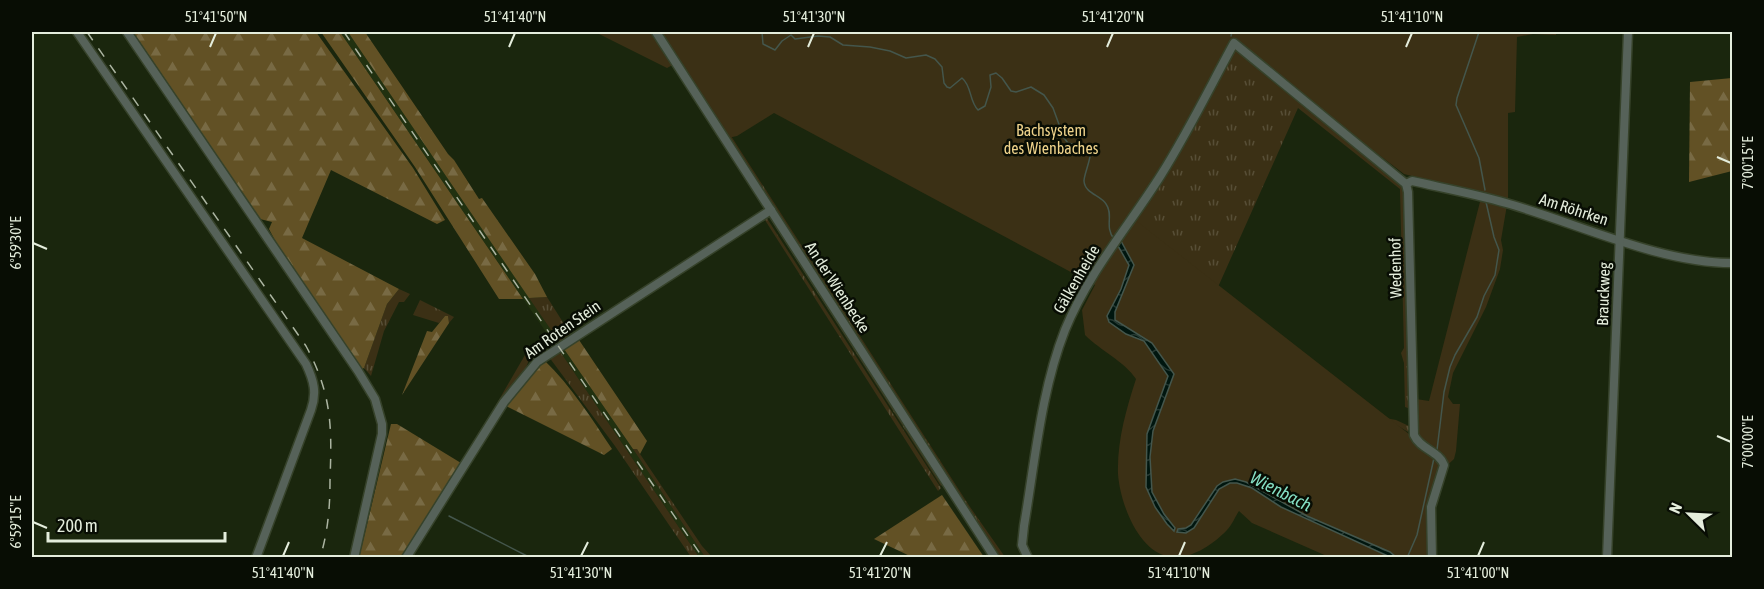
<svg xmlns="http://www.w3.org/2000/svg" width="1764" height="589" viewBox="0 0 1764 589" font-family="'Asap Condensed',sans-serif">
	<defs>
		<pattern id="grass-tufts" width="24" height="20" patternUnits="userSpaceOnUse" patternTransform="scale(1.5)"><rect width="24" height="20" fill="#3b3015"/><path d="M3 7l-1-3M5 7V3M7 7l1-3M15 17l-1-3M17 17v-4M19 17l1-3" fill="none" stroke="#574e36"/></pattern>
		<pattern id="forest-firs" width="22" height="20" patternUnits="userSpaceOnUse" patternTransform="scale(1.5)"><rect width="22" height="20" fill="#625125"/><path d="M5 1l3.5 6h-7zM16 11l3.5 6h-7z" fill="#786a44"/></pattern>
		<pattern id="water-waves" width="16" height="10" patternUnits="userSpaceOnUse" patternTransform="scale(1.5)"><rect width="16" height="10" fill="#00160f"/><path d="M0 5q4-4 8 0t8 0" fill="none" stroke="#253831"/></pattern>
	</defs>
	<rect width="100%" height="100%" fill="#1a260d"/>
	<g fill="#213110">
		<polygon points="340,32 348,32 560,343 551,348 547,341 550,338"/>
		<polygon points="564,349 633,449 705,557 699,557 559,350"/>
	</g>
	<g fill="url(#grass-tufts)">
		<polygon points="660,32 664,32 970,507 1005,557 999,557 967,509"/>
		<polygon points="1238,49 1406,188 1411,429 1409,428 1408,432 1385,418 1396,420 1409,426 1408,408 1405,407 1404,363 1401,353 1404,348 1400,189 1298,108 1218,287 1121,241 1232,52"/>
		<polygon points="763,217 766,217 941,488 938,491"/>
		<polygon points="769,217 772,218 942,485 941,486"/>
		<polygon points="399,289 410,294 404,302 399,302 384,331 371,376 364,368 387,304"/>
		<polygon points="547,297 571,335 560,343 529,298"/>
		<polygon points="420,300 454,317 449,323 448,316 445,316 439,323 413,315"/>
		<polygon points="559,350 699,557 691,557 615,446 549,357"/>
		<path d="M525,355L529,358C526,376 508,392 496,405Z"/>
		<polygon points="633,449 637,449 640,454 702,546 712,557 705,557"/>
	</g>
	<g fill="url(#forest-firs)">
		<polygon points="133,32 316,32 413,168 445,220 437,224 331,170 302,238 399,289 387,304 364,368 362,369 280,250 269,229 272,222 260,219"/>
		<polygon points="321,32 340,32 523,299 499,299 415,167"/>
		<polygon points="348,32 365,32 448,154 454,160 479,199 482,198 535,274 547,297 529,298"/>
		<polygon points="1732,78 1732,171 1689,182 1690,82"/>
		<polygon points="445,316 448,316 449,323 402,395 427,331 432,332"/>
		<polygon points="579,340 647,441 640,454 637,449 633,449 564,349"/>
		<path d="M542,361H545C571,386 592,419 612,449L604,455L504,405Z"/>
		<polygon points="391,424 397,424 461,463 402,557 359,558"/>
		<polygon points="942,495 984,557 912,557 874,539"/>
	</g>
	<path fill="#3b3015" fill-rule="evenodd" d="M595,32H1556V35L1533,34L1517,37L1515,112L1508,113V199L1501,240L1503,250L1500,269L1486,307L1453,373L1448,397L1453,404H1460L1456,451L1454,459L1440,472L1428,501L1429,557H1329L1252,523L1239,511C1235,517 1232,525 1227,530C1214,544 1190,560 1171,557C1138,553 1120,502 1118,474C1117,441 1126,410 1136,379C1124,361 1101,351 1085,335L1082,310L1095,285L774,113L737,136L728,138L680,61L667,68ZM1233,44L1404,174L1482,194L1429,401L1416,399L1415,434H1409L1130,216L1200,107Z"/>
	<g fill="url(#water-waves)" stroke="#44564c" stroke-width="1.5">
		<polygon points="1121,241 1134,265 1115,312 1115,320 1152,343 1174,374 1153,431 1150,457 1152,492 1164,514 1175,528 1174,531 1167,524 1155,507 1146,487 1147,434 1168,376 1144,341 1126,334 1109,322 1107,316 1121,289 1129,265 1118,246"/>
		<polygon points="1235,479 1246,482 1307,516 1390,552 1396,557 1390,557 1281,507 1252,488 1237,483 1230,483 1219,489 1194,528 1186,533 1177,532 1178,529 1186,528 1191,525 1217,486 1223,482"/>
	</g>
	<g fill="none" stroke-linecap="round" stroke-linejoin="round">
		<g stroke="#44564c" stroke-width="1.5">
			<path d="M762,32L763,44L775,50L782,41L791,35L795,39L818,36L830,37L843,45L870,47L890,51L906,58L926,55L935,59L942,67L944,83L947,87L950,88L962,78C972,86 969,101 978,110L985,106L991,87L990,75L996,73L1002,78L1011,91L1016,92L1031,87L1044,95L1053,108L1064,138L1068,143L1091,149C1091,160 1084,174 1084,181C1085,194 1101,195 1106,204C1114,215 1104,226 1114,239"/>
			<polyline points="1479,32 1457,98 1456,105 1479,158 1485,190"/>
			<polyline points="1231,36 1232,32"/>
			<polyline points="1437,450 1444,392 1450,367 1455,355 1477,317 1484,296 1495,275 1499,250 1494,237 1486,202"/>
			<polyline points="449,516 531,558"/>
			<polyline points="1407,558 1417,535 1434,458"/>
		</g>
		<defs>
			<g id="minor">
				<path d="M77,32L306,364C314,381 317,393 311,410L256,558"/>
				<polyline points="127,32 358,371 375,399 382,424 382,434 354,558"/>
				<polyline points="656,32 995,558"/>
				<path d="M1406,184L1412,181C1443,188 1475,194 1506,203C1577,223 1659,263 1732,263"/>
				<polyline points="406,558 504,402 537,362 771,210"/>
				<path d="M1028,558L1022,545L1024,526C1035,461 1041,391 1065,330C1088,273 1129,226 1161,175C1188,132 1210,87 1234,43L1406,184L1408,192L1414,435C1420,449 1439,451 1444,465L1431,507L1432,558"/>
				<polyline points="1607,558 1628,32"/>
			</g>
		</defs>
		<use href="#minor" stroke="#36422a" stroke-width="11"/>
		<use href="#minor" stroke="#566259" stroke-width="8"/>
		<g stroke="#acb5a2" stroke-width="1.5" stroke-dasharray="10 10" stroke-linecap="butt">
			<path d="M87,32L306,346C332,394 332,427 330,480C330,507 328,532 320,558"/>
			<polyline points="344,32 703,558"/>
		</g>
	</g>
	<path fill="none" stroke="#e4eddc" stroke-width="2" d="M210,47L216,33M509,47L515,33M808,47L814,33M1107,47L1113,33M1406,47L1412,33M1717,157L1731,163M33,243L47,249M1717,436L1731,442M33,522L47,528M283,556L289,542M581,556L588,542M880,556L887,542M1179,556L1185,542M1478,556L1484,542"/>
	<g text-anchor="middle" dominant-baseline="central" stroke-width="5" stroke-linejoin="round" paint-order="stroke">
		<g font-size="16" fill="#efd38b" stroke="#080d04">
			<text x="1051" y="130">Bachsystem<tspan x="1051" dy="18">des Wienbaches</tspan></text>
		</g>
		<g font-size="16" fill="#e4eddc" stroke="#080d04">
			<text transform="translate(1574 209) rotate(18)">Am Röhrken</text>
			<text transform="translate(1395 268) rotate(-91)">Wedenhof</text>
			<text transform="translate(1076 279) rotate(-60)">Gälkenheide</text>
			<text transform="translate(838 287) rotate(57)">An der Wienbecke</text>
			<text transform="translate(1603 294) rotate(-88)">Brauckweg</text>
			<text transform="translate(562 329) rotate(-35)">Am Roten Stein</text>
		</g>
		<g font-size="18" font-style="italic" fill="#85dfc4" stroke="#080d04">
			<text transform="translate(1281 491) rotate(27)">Wienbach</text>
		</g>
	</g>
	<rect width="1764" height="589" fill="none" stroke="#080d04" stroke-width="66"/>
	<g transform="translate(1689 514) rotate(294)" stroke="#080d04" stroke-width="4.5" paint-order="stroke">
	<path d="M0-4.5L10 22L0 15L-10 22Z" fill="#e4eddc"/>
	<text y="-9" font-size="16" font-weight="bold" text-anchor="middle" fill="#e4eddc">N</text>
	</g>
	<path d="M48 532v9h177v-9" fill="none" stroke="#e4eddc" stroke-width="3"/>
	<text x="57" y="532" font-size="18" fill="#e4eddc" stroke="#080d04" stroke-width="4.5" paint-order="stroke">200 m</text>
	<rect x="33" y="33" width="1698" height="523" fill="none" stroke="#e4eddc" stroke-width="2"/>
	<g font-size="15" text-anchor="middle" fill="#e4eddc">
		<text x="216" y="22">51°41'50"N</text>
		<text x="515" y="22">51°41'40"N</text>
		<text x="814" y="22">51°41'30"N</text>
		<text x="1113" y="22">51°41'20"N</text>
		<text x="1412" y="22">51°41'10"N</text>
		<text transform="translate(1748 163) rotate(-90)" y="5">7°00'15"E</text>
		<text transform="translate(16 243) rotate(-90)" y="5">6°59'30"E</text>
		<text transform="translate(1748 442) rotate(-90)" y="5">7°00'00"E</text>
		<text transform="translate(16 522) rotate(-90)" y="5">6°59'15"E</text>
		<text x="283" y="578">51°41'40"N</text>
		<text x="581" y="578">51°41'30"N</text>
		<text x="880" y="578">51°41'20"N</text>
		<text x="1179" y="578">51°41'10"N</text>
		<text x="1478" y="578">51°41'00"N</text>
	</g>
</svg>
